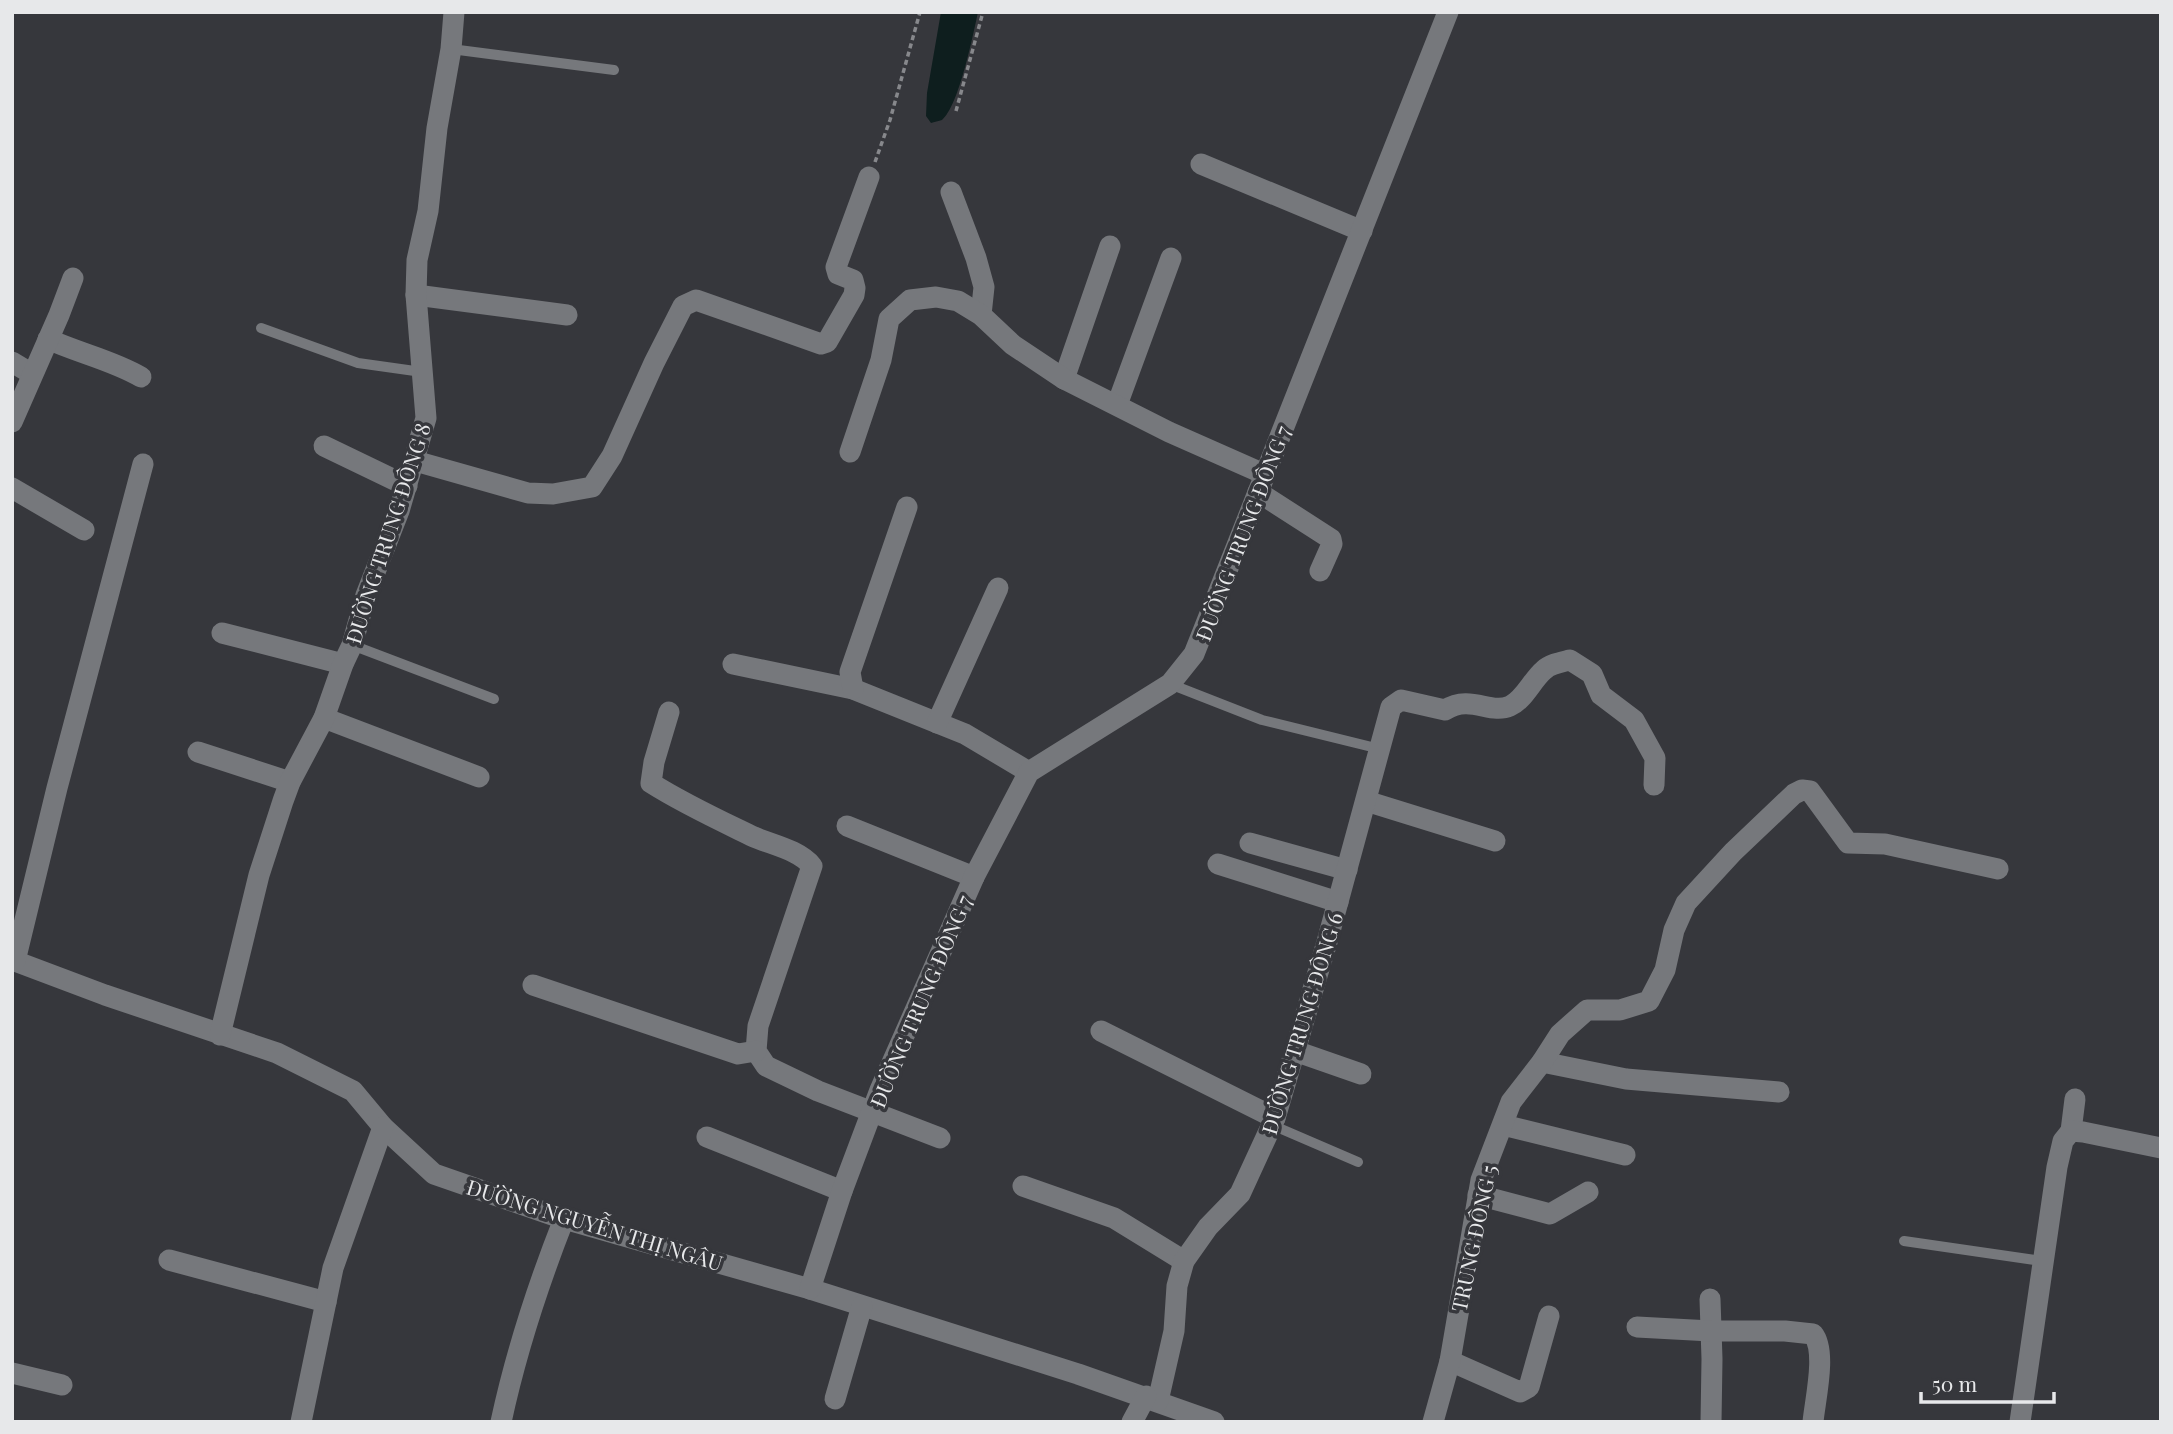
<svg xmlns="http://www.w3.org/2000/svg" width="2173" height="1434" viewBox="0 0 2173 1434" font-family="'Playfair Display',serif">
	<rect width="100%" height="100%" fill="#36373c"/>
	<path fill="#0e1e1e" d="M941,12H978C973,35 959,106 942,120C939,121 934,122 931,123L926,116L927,93Z"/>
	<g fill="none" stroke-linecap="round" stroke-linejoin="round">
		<g stroke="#87888c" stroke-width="3.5" stroke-dasharray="5 3.5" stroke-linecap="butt">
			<polyline points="956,111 983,12"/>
			<polyline points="875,162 890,120 920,12"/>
		</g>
		<g stroke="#76787c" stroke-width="10">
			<polyline points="451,49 614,70"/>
			<polyline points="261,328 358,363 422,372"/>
			<polyline points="352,645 494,699"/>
			<polyline points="1170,684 1262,720 1380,749"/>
			<polyline points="1272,1125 1358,1162"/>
			<polyline points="1904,1241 2042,1261"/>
		</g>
		<g stroke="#76787c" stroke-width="21">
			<polyline points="1201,164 1362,231"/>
			<polyline points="951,192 976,258 984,287 981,315"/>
			<polyline points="416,295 567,315"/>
			<path d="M48,339C78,353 112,360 141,377"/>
			<polyline points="12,362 32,374"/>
			<polyline points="1064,379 1110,246"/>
			<polyline points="1117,405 1171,258"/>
			<polyline points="12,422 59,315 73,278"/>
			<polyline points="324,446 407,486"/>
			<polyline points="850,452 881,360 889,319 910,300 936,297 958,301 981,315 1013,345 1064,379 1169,432 1264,474"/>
			<polyline points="415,461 528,493 553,494 592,487 612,456 654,363 683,306 696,300 821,344 827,342 854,295 855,288 853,280 838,274 836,267 869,177"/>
			<polyline points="12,488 84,530"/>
			<polyline points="1258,492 1331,539 1332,544 1320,571"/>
			<polyline points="222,633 343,664"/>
			<polyline points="733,664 853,689 965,734 1029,772"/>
			<polyline points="853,689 850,672 907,507"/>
			<path d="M669,712L654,762L651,783C684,804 719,820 754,837C773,845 799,850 812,866L758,1026L756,1051L766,1066L818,1091L940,1138"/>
			<polyline points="324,718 479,777"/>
			<polyline points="937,723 998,588"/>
			<polyline points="198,752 290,782"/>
			<polyline points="1366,801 1495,841"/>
			<polyline points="847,826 974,877"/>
			<polyline points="1250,843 1347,870"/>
			<polyline points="1218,864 1338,902"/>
			<polyline points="12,960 105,995 277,1053 353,1091 383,1127 434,1174 564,1219 810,1289 1078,1374 1214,1422"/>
			<polyline points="15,961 57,788 143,464"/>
			<polyline points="533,985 738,1054 756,1051"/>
			<polyline points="1101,1031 1275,1118"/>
			<polyline points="220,1035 259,875 283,801 290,782 324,718 343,664 352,645 366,595 399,511 426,418 416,295 417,260 428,211 437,128 451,49 454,12"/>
			<polyline points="1295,1051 1361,1074"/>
			<polyline points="1542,1062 1626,1079 1779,1092"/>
			<polyline points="1503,1125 1625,1155"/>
			<polyline points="2071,1131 2075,1099"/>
			<polyline points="707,1137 842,1191"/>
			<polyline points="1023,1186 1114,1218 1184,1261"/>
			<polyline points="1478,1195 1550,1214 1588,1192"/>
			<polyline points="169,1260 326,1302"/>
			<polyline points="810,1289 842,1191 880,1090 974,877 1029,772 1170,684 1194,654 1448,12"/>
			<polyline points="1710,1299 1712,1359 1711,1422"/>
			<path d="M1637,1327L1711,1331H1785L1813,1334C1827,1351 1815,1400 1813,1422"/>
			<polyline points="1450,1361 1520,1392 1529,1387 1549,1316"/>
			<polyline points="12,1373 62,1385"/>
			<polyline points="835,1399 862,1306"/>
			<path d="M1158,1401L1174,1331L1177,1286L1184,1261L1208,1227L1240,1194L1275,1118L1327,942L1391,707L1401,700L1445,710C1471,694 1490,715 1510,706C1524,700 1532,680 1544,670C1550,664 1562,662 1570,660L1592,674L1601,695L1634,720L1655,758L1654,785"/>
			<polyline points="301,1422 333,1268 383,1127"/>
			<path d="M501,1422C516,1352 538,1285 564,1219"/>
			<polyline points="1132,1422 1146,1396"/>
			<polyline points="1433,1422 1450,1361 1481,1180 1511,1102 1542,1062 1560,1034 1587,1010 1620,1010 1649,1001 1665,970 1674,930 1686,903 1733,852 1794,794 1802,790 1810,791 1848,843 1885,844 1998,869"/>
			<polyline points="2020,1422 2057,1167 2063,1141 2071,1131 2083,1132 2161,1148"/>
		</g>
	</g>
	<g text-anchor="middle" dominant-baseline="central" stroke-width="7" stroke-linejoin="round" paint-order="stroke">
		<g font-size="21" fill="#e7e8ea" stroke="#36373c">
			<text transform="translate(387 533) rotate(-72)">ĐƯỜNG TRUNG ĐÔNG 8</text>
			<text transform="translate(1242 533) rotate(-69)">ĐƯỜNG TRUNG ĐÔNG 7</text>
			<text transform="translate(920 1001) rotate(-67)">ĐƯỜNG TRUNG ĐÔNG 7</text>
			<text transform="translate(1301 1023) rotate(-73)">ĐƯỜNG TRUNG ĐÔNG 6</text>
			<text transform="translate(595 1224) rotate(17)">ĐƯỜNG NGUYỄN THỊ NGÂU</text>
			<text transform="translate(1473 1238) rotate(-78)">TRUNG ĐÔNG 5</text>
		</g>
	</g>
	<rect width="2173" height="1434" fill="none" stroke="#e7e8ea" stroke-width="28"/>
	<path d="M1921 1392v10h133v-10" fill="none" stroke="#e7e8ea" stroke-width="3.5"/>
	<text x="1932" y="1392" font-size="21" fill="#e7e8ea" stroke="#36373c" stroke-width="5" paint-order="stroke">50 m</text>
</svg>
